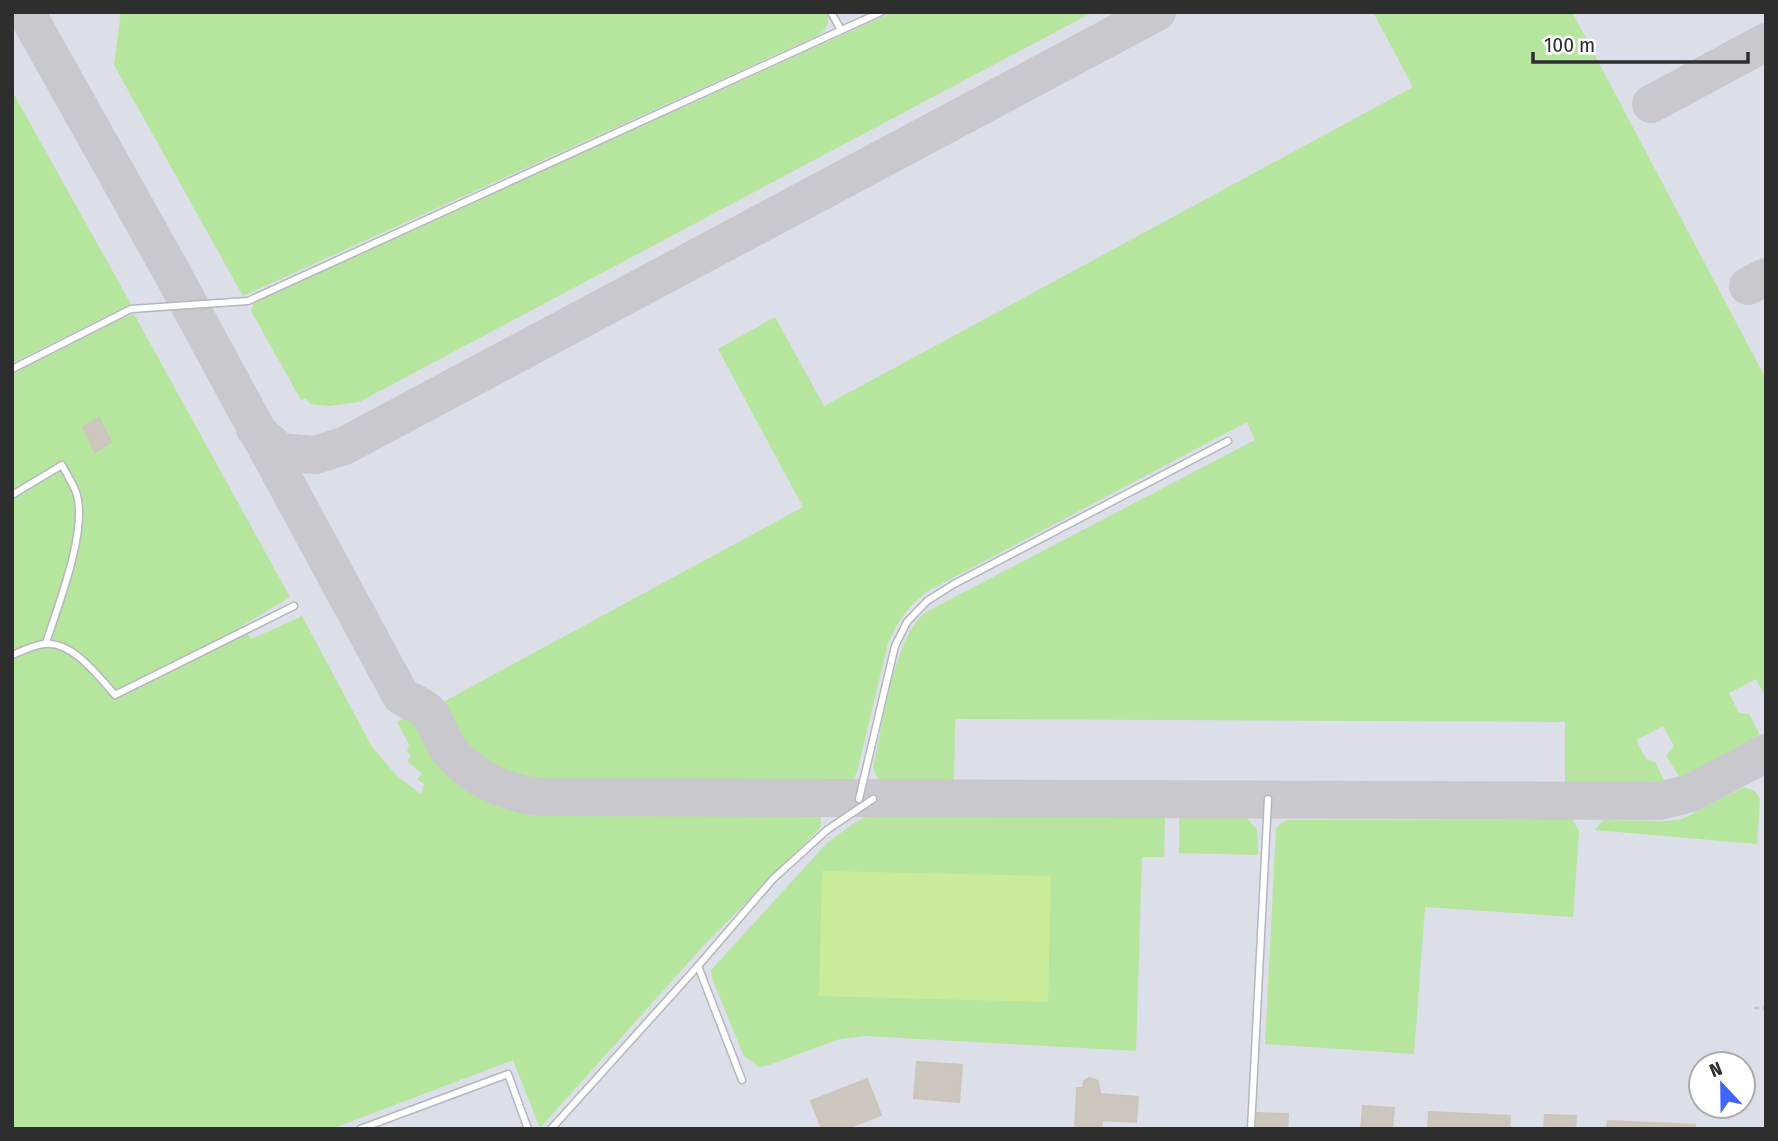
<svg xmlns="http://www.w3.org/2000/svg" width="1778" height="1141" viewBox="0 0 1778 1141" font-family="'Fira Sans Condensed',sans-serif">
	<rect width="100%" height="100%" fill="#efe9e1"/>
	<path fill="#dcdee8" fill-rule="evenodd" d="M12,12H1766V1129H316L305,729L93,379L12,413ZM1701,1064H1743V1106H1701Z"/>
	<g fill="#b6e59e">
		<path d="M121,12H827C830,23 827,28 819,35L243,296L114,65Z"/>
		<polygon points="893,12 1093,12 359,402 329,406 310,404 306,398 301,400 251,311 254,302"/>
		<path d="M1373,12H1572L1766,379V698L1756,679L1729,693L1739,713L1749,714L1759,733L1758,738L1681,779L1666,756L1674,746L1663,726L1636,740L1646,759L1655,762L1664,780L1660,786L1565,787V722L955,719L954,783H880L873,767C883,726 893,637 926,612L1255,440L1247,422L928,591C908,606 898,621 888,643L857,772L851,783H712V792L543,790C528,788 513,786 500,780C472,766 431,735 445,701L803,507L718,349L775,317L824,406L1413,87Z"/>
		<polygon points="12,91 131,304 12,363"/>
		<path d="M134,314L290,597L242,626L251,639L302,616L372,747L397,776L421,794L424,784L417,779L422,774L407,761L411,757L407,750L409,745L397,722C402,719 410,712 416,714C428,718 441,751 451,762C475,786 504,798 537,804L712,805L713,814L819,813L821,817L820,828L705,944L540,1128L513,1060L331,1129H12V374L113,322Z"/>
		<polygon points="1744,787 1755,791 1760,799 1757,844 1595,830 1603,820 1668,821 1682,819"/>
		<polygon points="868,816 1165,818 1164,857 1142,857 1136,1051 865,1036 840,1039 766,1066 759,1067 744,1056 713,981 711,970 827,843 853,824"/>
		<polygon points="1179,817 1246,817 1257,830 1258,855 1179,853"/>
		<polygon points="1572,819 1579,831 1573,917 1425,907 1414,1054 1265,1044 1276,829 1280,824 1287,820"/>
	</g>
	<polygon fill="#c9ec9a" points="822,871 1051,876 1048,1002 819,996"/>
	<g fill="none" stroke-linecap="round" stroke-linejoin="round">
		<g stroke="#c9c8cc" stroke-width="38">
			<path d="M26,12L170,269L401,696C409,701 423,706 429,713C437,722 440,737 447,747C467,776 505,793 539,797L1659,801L1691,793L1766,753"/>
			<polyline points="1651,104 1766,42"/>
			<polyline points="1748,286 1766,277"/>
			<polyline points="255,429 280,452 315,455 344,446 1157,12"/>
		</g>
	</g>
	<g fill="#cbc7bf" stroke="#cbc5ba" stroke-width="2">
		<polygon points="99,418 111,442 95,452 83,427"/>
		<polygon points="917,1062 962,1065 959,1102 914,1098"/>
		<polygon points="1089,1078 1098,1081 1100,1094 1138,1097 1136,1122 1102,1120 1101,1129 1075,1129 1077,1088 1083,1088 1084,1081"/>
		<polygon points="867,1079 881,1115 845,1129 822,1129 811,1101"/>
		<polygon points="1363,1106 1394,1108 1392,1129 1361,1129"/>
		<polygon points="1429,1112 1510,1116 1509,1129 1428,1129"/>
		<polygon points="1254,1113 1288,1114 1287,1129 1254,1129"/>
		<polygon points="1545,1115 1576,1116 1575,1129 1544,1129"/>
		<polygon points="1608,1121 1695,1125 1695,1129 1607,1129"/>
	</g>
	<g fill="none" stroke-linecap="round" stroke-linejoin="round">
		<defs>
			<g id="service">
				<polyline points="831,12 841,30"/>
				<polyline points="12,369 131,309 248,301 881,12"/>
				<path d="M12,495L62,465C67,475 74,485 77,495C87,533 58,605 46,643"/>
				<path d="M12,655C22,651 34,645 44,644C72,640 99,677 115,695L294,606"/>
				<polyline points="859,799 895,646 907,622 927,601 954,584 1228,441"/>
				<polyline points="698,966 742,1080"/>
				<polyline points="360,1129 508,1074 528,1129"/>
				<polyline points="551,1129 698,966 773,879 827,830 873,799"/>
				<polyline points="1251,1129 1268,799"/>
			</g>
		</defs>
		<use href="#service" stroke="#b4b7c1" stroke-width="9"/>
		<polyline stroke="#c9c9c9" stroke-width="2.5" stroke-dasharray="5 3.5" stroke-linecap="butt" points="1754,1008 1766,1008"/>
		<use href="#service" stroke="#fff" stroke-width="6"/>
	</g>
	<rect width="1778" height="1141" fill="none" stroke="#2e2e2e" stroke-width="28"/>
	<g transform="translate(1722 1085) rotate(338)"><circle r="33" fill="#ffffff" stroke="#ababab" stroke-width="2"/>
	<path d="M0-5L12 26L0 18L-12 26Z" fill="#4264fb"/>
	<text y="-10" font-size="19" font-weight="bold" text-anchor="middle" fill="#2e2e2e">N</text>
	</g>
	<path d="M1533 52v10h215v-10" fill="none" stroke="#2e2e2e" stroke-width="3.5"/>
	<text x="1544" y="52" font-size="21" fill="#2e2e2e" stroke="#ffffff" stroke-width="5" paint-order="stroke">100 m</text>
</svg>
